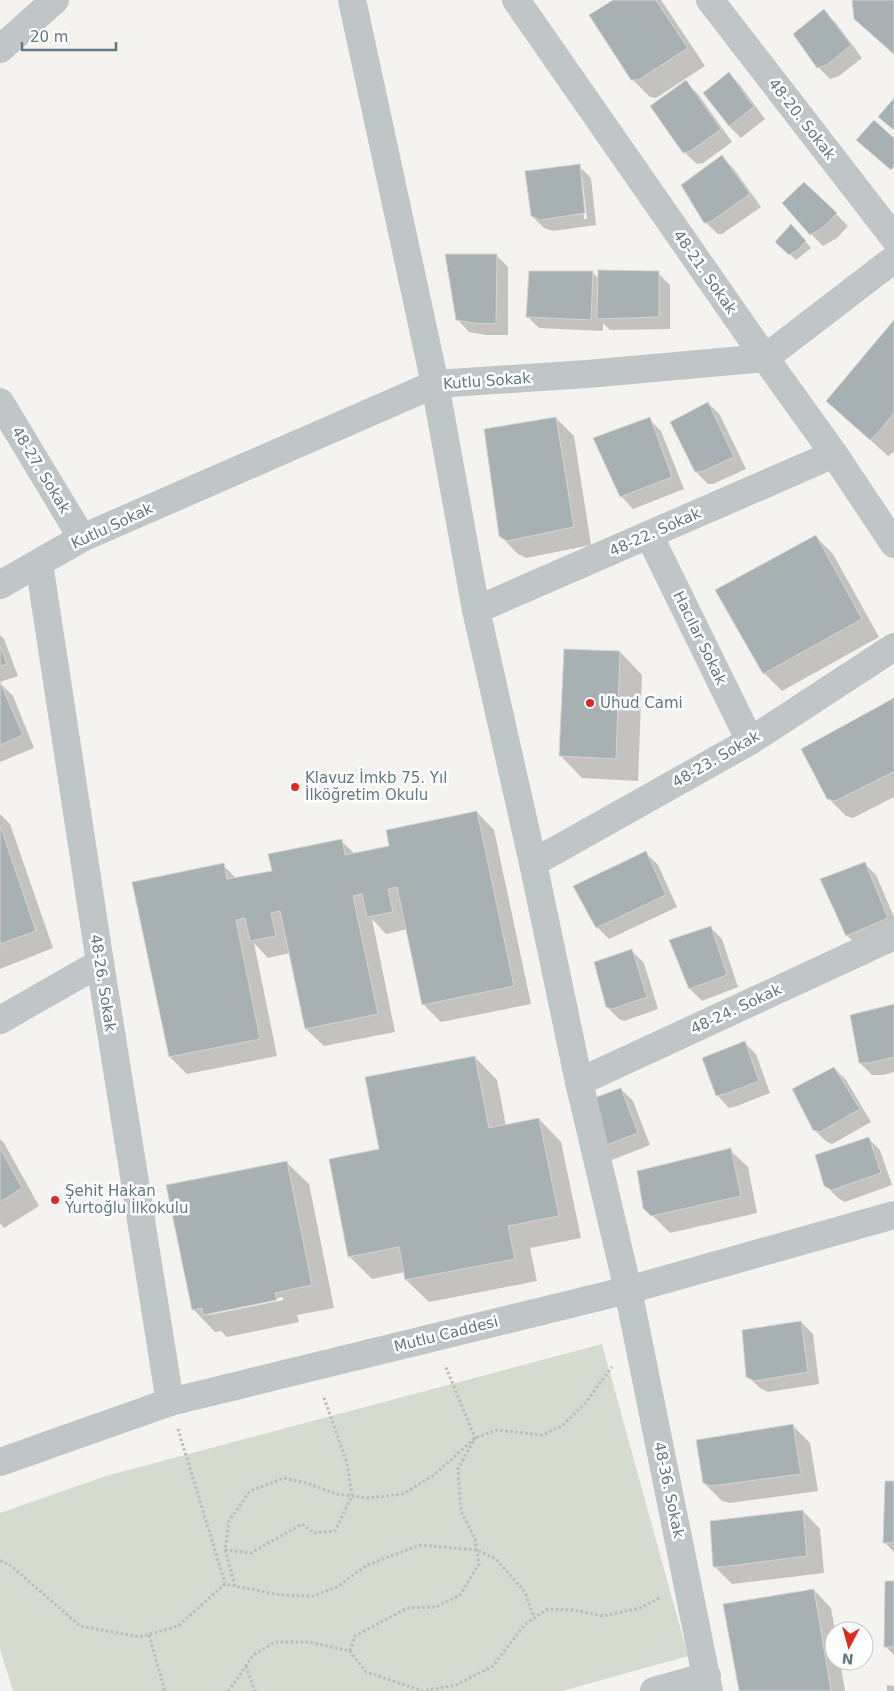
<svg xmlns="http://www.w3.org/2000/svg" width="894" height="1691" viewBox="0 0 894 1691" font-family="'DejaVu Sans',sans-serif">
	<rect width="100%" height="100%" fill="#f4f3ef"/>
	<polygon fill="#d6dbd0" points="602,1344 688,1656 562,1691 13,1691 0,1649 0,1513 106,1476"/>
	<g fill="#0003" fill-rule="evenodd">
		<polygon points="615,0 661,0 705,66 656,98 650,97 632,79"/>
		<polygon points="853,0 894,0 894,55 855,19"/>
		<polygon points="824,11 836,23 862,58 839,76 830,79 818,67"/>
		<polygon points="729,73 740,85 765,119 741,138 729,126"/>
		<polygon points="686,82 698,94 732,142 703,163 697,164 684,152"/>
		<polygon points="722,157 734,169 761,207 722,234 718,234 705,222"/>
		<path d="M579,166L591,178L596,225L553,231L544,228L532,216ZM580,177H582L587,219H584Z"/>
		<polygon points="836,214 848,226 837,238 823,246 811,234"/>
		<polygon points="797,232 811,248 796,260 777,242"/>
		<polygon points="496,255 508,267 508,335 486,335 469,332 457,319"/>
		<polygon points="592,272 599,279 658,273 670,285 670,329 610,330 603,323 603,331 539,328 527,316"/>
		<polygon points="894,322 894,452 888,456 827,401"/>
		<polygon points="708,403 720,415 746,469 713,484 708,484 696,472"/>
		<polygon points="556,418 574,436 591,545 526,558 518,554 500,536"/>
		<polygon points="649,419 661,431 684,489 633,509 621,496"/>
		<polygon points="815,536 833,554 879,637 782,691 764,673"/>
		<polygon points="0,635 4,639 18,676 0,682"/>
		<polygon points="620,652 642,675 638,781 582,778 560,755"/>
		<polygon points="0,683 13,696 34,748 0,762"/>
		<polygon points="894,699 894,797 853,818 846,816 828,798"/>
		<polygon points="477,812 494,830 531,1004 441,1022 424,1005 408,929 386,934 372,919 395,1032 324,1046 306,1029 290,953 268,958 254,943 277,1056 187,1074 170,1057 223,865 237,879 273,872 341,841 355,854 390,847"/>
		<polygon points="0,814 10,824 53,948 0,969"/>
		<polygon points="646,853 658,865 677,907 609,939 597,927"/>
		<polygon points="864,863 876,875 894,917 894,933 859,948 847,935 822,880"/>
		<polygon points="710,927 722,939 738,987 702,1001 690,989"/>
		<polygon points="632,951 644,963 658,1009 624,1021 619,1019 607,1007"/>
		<polygon points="894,1005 894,1072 883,1075 872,1075 860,1063"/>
		<polygon points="744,1042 756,1054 770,1093 737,1106 729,1108 717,1095"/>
		<polygon points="475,1057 497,1080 506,1126 539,1119 561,1142 581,1238 530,1248 537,1281 429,1302 406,1280 405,1272 372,1279 349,1256 381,1150"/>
		<polygon points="834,1068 846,1080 871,1122 832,1144 827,1142 814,1130"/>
		<polygon points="621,1089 633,1101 650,1145 612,1160 605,1154"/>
		<polygon points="868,1138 880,1150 892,1185 845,1202 838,1198 825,1185"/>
		<polygon points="0,1139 4,1143 39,1206 4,1228 0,1223"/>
		<polygon points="730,1150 748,1167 757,1213 670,1233 644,1207"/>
		<path d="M286,1162L309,1184L334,1308L297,1315L299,1322L227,1337L221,1331L215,1332L193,1309ZM283,1297V1300L209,1315V1313Z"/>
		<polygon points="801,1322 813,1334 819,1384 768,1392 760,1388 747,1376"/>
		<polygon points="793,1426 810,1443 818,1491 730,1503 722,1501 704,1483"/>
		<polygon points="894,1483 894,1552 884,1542"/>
		<polygon points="803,1511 820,1529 824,1573 732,1584 714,1566"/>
		<polygon points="894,1582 894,1655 885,1646"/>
		<polygon points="814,1590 831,1608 835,1631 834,1661 840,1661 845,1691 740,1691"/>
		<polygon points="887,1685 894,1686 894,1691 887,1691"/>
	</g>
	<g fill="#a7b1b4" stroke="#d5d4d2">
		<polygon points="613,0 656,0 688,48 638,80 631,80 589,15"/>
		<polygon points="852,0 894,0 894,54 854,19"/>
		<polygon points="824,9 851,45 827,65 817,68 793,34"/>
		<polygon points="729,72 754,107 729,126 703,93"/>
		<polygon points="686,80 721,129 691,151 683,153 650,106"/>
		<polygon points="894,98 894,130 878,117"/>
		<polygon points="874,120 894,138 894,166 891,170 856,140"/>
		<polygon points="722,155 750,194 710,222 704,223 681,185"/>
		<polygon points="580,164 585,213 540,220 531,216 525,171"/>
		<polygon points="804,182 837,213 825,226 810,235 782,203"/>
		<polygon points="791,224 806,241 799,249 789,255 775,242"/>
		<polygon points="445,254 497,254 496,324 473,323 456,320"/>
		<polygon points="598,270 659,271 659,317 597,319"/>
		<polygon points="529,271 593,271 591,320 526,317"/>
		<polygon points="894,320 894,413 875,436 870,440 826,401"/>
		<polygon points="708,402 734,457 701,472 695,472 670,422"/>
		<polygon points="556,417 574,527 507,541 499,536 484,429"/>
		<polygon points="650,417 672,477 620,497 593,438"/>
		<polygon points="816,535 862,619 763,674 715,590"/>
		<polygon points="0,646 7,664 0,666"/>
		<polygon points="564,649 620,651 616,759 559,756"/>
		<polygon points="0,682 23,735 0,745"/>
		<polygon points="894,698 894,773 893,772 835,801 827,799 801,749"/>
		<polygon points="477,811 514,986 422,1005 397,887 388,889 393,912 367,917 362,894 353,896 378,1014 305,1029 280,911 271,913 276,936 250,941 245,918 236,920 260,1039 169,1057 132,882 224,863 227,879 272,871 268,854 342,839 345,855 389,846 386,830"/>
		<polygon points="0,825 36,931 0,944"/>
		<polygon points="646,851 666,895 596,928 573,886"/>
		<polygon points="865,862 888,918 846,936 820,879"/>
		<polygon points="711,926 727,975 689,989 669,940"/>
		<polygon points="632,949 647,997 612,1009 606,1007 594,962"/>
		<polygon points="894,1004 894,1057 870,1063 859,1063 850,1015"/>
		<polygon points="745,1041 759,1081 725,1094 716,1096 702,1058"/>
		<polygon points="475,1056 489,1128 539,1118 559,1216 508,1226 515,1259 405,1280 399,1247 348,1257 329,1159 379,1149 365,1077"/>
		<polygon points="834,1067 860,1109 820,1132 813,1130 792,1089"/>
		<polygon points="621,1088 638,1133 599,1148 581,1103"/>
		<polygon points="869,1137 881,1173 832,1190 824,1186 815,1155"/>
		<polygon points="0,1148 22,1188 0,1202"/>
		<polygon points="731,1148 741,1196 651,1216 643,1208 637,1171"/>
		<polygon points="287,1161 312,1285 275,1293 277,1300 203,1315 202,1308 192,1310 166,1185"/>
		<polygon points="801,1321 808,1372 755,1381 746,1377 742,1330"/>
		<polygon points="793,1424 801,1474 711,1486 703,1483 696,1440"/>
		<polygon points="885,1481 894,1481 894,1543 883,1543"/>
		<polygon points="803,1510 807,1556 721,1567 713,1567 710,1521"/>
		<polygon points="885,1581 894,1581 894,1647 884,1647"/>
		<polygon points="814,1589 831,1691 739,1691 723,1604"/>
	</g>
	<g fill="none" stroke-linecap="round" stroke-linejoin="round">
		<g stroke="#babdbe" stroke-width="3" stroke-dasharray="2.5 2.5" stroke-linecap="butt">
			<polyline points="178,1429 225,1583"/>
			<polyline points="225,1550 251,1553 302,1524 314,1533 335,1531 352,1496 347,1463 323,1395"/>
			<polyline points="0,1561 9,1564 80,1626 140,1637 178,1626 225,1584 281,1595 313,1596 337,1587 367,1565 420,1545 477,1550 496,1559 525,1592 534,1618"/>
			<polyline points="235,1586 225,1550 229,1521 250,1491 284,1478 307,1483 336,1494 368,1498 403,1494 434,1475 475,1438 497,1430 542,1435 562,1426 586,1402 612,1367"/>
			<polyline points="149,1635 165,1691"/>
			<polyline points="350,1651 355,1636 407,1608 436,1607 460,1595 479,1564 475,1539 461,1511 458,1469 475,1438 445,1365"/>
			<polyline points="246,1666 255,1691"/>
			<polyline points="228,1691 240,1675 253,1655 275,1642 309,1642 350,1651 366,1672 423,1691 456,1685 493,1666 525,1624 548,1609 573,1610 603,1616 640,1608 661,1597"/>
		</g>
		<g stroke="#c0c5c7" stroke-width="28">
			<polyline points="352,0 435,384 476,610 533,863 579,1082 628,1290 709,1691"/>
			<polyline points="516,0 765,358 834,454 894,544"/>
			<polyline points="710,0 894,238"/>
			<polyline points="0,49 55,0"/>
			<polyline points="0,402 82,538"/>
			<polyline points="649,535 750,741"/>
			<polyline points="39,563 100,963 170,1402"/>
			<polyline points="0,585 82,538 435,384 587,374 765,358 894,259"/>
			<polyline points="476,610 834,454"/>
			<polyline points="533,863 750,741 894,647"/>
			<polyline points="0,1020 100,963"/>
			<polyline points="579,1082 894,936"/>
			<polyline points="0,1462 170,1402 628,1290 894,1215"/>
			<polyline points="654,1691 707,1676"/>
		</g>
	</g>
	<g fill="#e7271c" stroke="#fff" stroke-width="2">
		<circle cx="590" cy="703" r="5"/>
		<circle cx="295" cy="787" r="5"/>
		<circle cx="55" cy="1200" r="5"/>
	</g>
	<g text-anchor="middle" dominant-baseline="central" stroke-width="5" stroke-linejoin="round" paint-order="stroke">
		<g font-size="15" fill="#627981" stroke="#fff">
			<text transform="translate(802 119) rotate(52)">48-20. Sokak</text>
			<text transform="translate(705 272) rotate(55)">48-21. Sokak</text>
			<text transform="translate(487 381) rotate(-4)">Kutlu Sokak</text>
			<text transform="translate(41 470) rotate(59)">48-27. Sokak</text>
			<text transform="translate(112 526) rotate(-25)">Kutlu Sokak</text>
			<text transform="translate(655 532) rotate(-24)">48-22. Sokak</text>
			<text transform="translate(700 638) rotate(64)">Hacılar Sokak</text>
			<text transform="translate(716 759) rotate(-30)">48-23. Sokak</text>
			<text transform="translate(103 983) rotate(81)">48-26. Sokak</text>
			<text transform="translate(736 1009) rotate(-25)">48-24. Sokak</text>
			<text transform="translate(446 1334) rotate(-14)">Mutlu Caddesi</text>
			<text transform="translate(669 1490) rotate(78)">48-36. Sokak</text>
		</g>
		<g font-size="15" fill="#627981" stroke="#fff" text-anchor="start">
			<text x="600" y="703">Uhud Cami</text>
			<text x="305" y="778">Klavuz İmkb 75. Yıl<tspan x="305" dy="17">İlköğretim Okulu</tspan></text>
			<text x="65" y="1191">Şehit Hakan<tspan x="65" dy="17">Yurtoğlu İlkokulu</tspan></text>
		</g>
	</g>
	<g transform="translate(849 1646) rotate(186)"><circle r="24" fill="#ffffff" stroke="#c0c9cd"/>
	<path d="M0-4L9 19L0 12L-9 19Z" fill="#e7271c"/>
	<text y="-8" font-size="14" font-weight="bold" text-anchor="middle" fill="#627981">N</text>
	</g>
	<path d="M22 42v8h94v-8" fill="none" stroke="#627981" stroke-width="2.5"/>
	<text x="30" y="42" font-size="15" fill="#627981" stroke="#ffffff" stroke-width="4" paint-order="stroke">20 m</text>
</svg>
